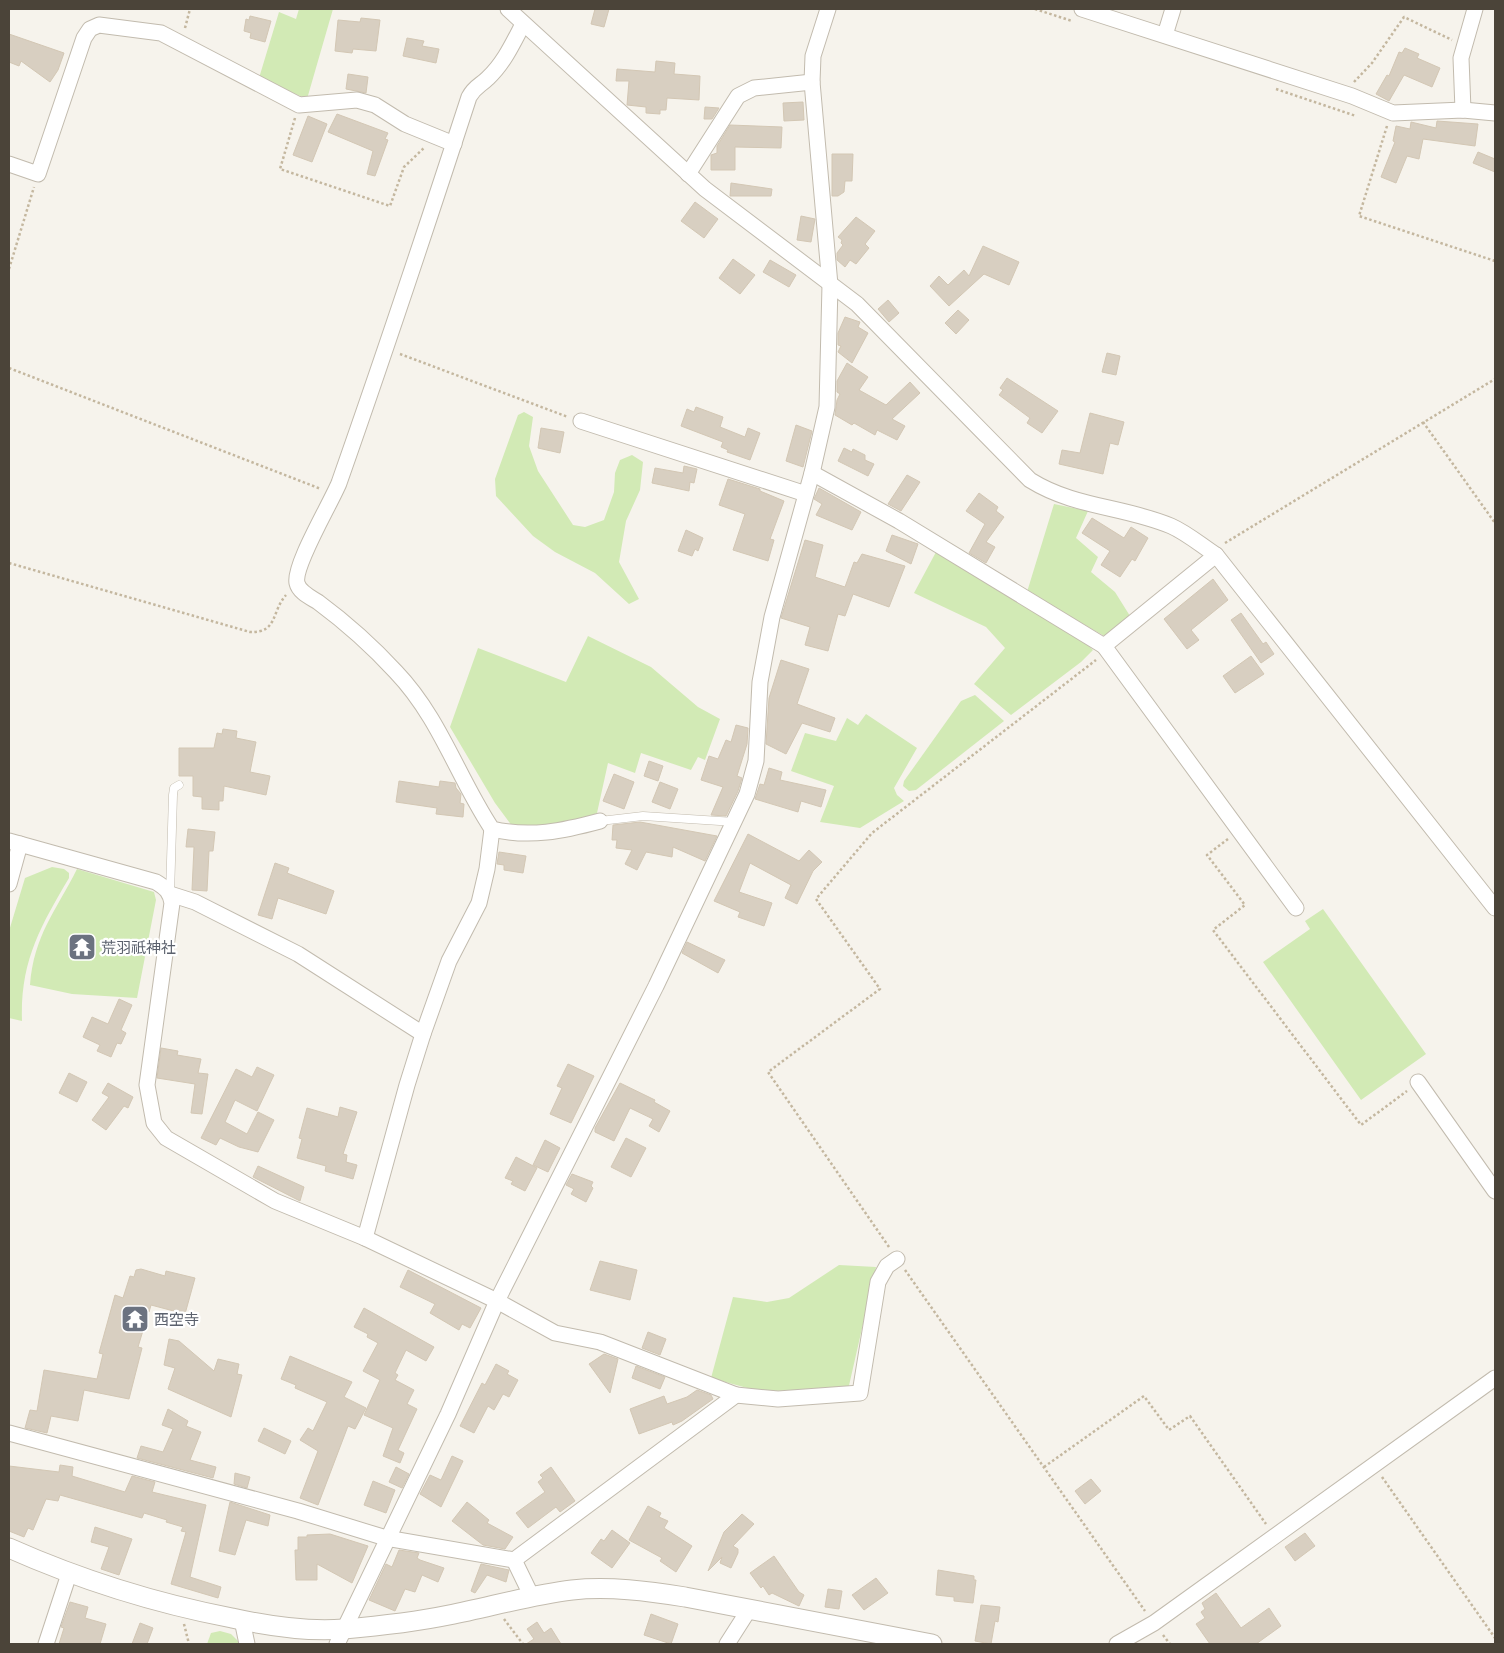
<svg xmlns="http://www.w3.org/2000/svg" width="1504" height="1653" viewBox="0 0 1504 1653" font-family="'PT Sans','Noto Sans JP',sans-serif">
	<rect width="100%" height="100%" fill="#f6f3ec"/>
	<g fill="#d2eab5">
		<polygon points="299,9 333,9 307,99 259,78 279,12 296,19"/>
		<polygon points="524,412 533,417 529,446 538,471 573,525 585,527 604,520 614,492 615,473 620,460 632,455 643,462 640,490 626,521 619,562 639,599 629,604 595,573 555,552 533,536 496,496 495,479 518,415"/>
		<polygon points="1054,504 1088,511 1076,538 1098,557 1091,572 1115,592 1130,616 1106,637 1027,592"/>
		<polygon points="936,552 1087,644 1093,650 1081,662 1011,715 974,684 1005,648 986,627 914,593"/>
		<path d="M588,636L651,667L698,707L720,719L705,760L698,757L691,770L641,753L635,773L608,763L597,813C570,828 541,827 512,826L495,803L450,727L478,648L566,682Z"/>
		<polygon points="975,695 1004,721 916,790 909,791 903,786 904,781 961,701"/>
		<polygon points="866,714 917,748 894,788 897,795 904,801 860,828 820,822 834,786 791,771 805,733 836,741 847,718 858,725"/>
		<path d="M52,867L64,869L69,873V878C40,927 20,962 22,1021L9,1018V931L25,878Z"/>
		<path d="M77,869L154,892L156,900L137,998L72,994L30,985C34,935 56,911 77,869Z"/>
		<polygon points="1323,909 1426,1054 1361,1100 1263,962 1310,929 1305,921"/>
		<polygon points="839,1265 876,1267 848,1390 758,1391 711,1378 733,1297 767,1302 789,1298"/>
		<polygon points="220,1631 231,1634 241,1644 207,1644 211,1633"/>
	</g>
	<g fill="#d8cfc1" stroke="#d3c7b4">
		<polygon points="595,9 609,9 604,27 591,24"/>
		<polygon points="250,16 271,21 265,42 250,38 251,33 244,31 246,19 249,20"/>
		<polygon points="361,18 380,20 376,51 353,49 352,53 335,51 338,20 360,22"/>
		<polygon points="9,34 64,53 58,70 50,82 21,61 19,66 9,62"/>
		<polygon points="407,38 424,41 422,46 439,49 436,63 403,56"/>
		<polygon points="1405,48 1419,54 1417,58 1440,68 1432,87 1404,75 1389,101 1376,94 1387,75 1389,76 1399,52 1402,53"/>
		<polygon points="656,61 675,63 674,74 700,76 699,100 667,98 666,110 660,110 660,114 646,113 646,107 627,105 629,81 616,81 617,69 655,72"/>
		<polygon points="348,74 368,77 366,93 346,89"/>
		<polygon points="803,102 804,120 784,121 783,103"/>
		<polygon points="705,107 719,108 712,119 704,119"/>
		<polygon points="337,114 388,133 385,139 388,140 375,176 367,174 373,151 328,132"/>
		<polygon points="308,116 327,124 312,162 293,155"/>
		<polygon points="1437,121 1478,124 1475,146 1423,139 1419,159 1407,156 1396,183 1381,177 1395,142 1393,141 1396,126 1410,129 1411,122 1436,128"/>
		<polygon points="730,125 782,127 781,148 735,147 735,170 711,170 711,155 717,153 717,146"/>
		<polygon points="1478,152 1495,159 1495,172 1473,163"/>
		<polygon points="832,154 853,154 852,181 845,181 844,192 838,196 832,196"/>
		<polygon points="731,183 772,189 771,196 730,196"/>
		<polygon points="695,202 718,219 704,238 681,221"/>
		<polygon points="801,216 815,219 811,242 797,240"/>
		<polygon points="856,217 875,231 865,244 869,248 856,264 850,260 845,267 837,260 837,253 843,245 841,243 842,240 838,237"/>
		<polygon points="983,246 1019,262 1009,285 984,274 949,306 930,286 939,276 948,285 964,270 969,276"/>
		<polygon points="733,259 755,275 740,294 719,278"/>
		<polygon points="770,260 796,275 789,287 763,272"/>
		<polygon points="888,300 899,313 889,322 878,309"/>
		<polygon points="958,310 969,320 956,334 945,323"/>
		<polygon points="845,317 860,322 858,327 868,333 852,363 838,352 841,346 838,345 838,333"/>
		<polygon points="1107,353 1120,356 1116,375 1102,372"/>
		<polygon points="847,363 868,377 859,390 886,405 910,382 920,393 892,419 905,426 897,440 877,430 875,435 854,423 852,425 835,415 837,400 840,394 837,392 837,381"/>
		<polygon points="1007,378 1058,411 1042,433 1027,423 1030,418 999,395 1003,390 1000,388"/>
		<polygon points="696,407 723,417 720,427 745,437 748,428 760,433 750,460 727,452 728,450 721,447 723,442 681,426 687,409 694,412"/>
		<polygon points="1090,413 1124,422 1118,445 1110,443 1103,474 1059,464 1062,450 1080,453"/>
		<polygon points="796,425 812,431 803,467 786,461"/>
		<polygon points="541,428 564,432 560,453 538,448"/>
		<polygon points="844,448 852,452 853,449 865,455 865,460 874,464 868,476 838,461"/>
		<polygon points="684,466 697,469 694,483 690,482 689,491 652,483 655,468 683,473"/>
		<polygon points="907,475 920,482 901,511 888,504"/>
		<polygon points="728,479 760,489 760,491 784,501 770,539 774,540 768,561 733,550 745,514 719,505"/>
		<polygon points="819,488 861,512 852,530 816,515 822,504 814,499"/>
		<polygon points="979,493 998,507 996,511 1004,517 986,542 995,547 986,563 969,553 985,524 966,511"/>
		<polygon points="1092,518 1124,538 1131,527 1148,538 1135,561 1132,559 1120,577 1101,565 1110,551 1082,533"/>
		<polygon points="686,530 703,538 698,551 695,549 692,556 678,551"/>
		<polygon points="892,535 918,544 911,564 886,551"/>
		<polygon points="805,540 823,545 815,577 845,587 854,562 857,563 862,554 905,566 889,607 853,594 845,616 838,614 828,651 805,645 810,627 781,618"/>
		<polygon points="1213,579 1228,600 1191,630 1199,640 1187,649 1164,619"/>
		<polygon points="1241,613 1263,644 1266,642 1274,654 1261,663 1231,620"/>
		<polygon points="1251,656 1264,674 1235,693 1223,676"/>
		<polygon points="781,660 809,669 797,704 835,718 830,732 802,723 786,754 766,744 769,698"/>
		<polygon points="736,725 748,728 747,744 737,776 742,778 738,791 726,816 711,815 723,787 701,780 709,756 718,759 726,740 731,742"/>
		<polygon points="223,729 237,731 236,738 256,742 250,772 270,776 266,795 224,786 223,801 219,801 219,810 202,809 202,797 193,796 193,776 179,776 179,748 214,748 217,733 222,734"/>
		<polygon points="649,761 663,766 658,781 644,776"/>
		<polygon points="769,768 782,772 780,780 826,790 821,807 801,801 798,812 755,799 760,784 764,785"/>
		<polygon points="614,774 634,782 624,809 603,801"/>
		<polygon points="399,781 439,787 440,781 455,783 456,788 461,794 460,803 464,804 463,817 436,814 437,808 396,802"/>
		<polygon points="660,782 678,789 670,809 652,802"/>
		<polygon points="640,822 717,836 705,861 673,847 672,857 646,852 637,870 625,864 632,850 616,848 617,840 612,840 613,825"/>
		<polygon points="188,829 215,832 213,851 209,851 207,891 192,890 194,847 186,847"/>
		<polygon points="748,834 799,861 809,850 822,862 813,871 797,904 785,898 791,885 750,863 739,892 772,903 764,926 738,917 740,912 714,901"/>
		<polygon points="499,852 526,856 523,873 504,870 504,865 497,864"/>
		<polygon points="275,863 289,868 287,873 334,891 326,914 278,898 272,919 258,915"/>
		<polygon points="687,942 725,960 718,973 682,953"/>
		<polygon points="119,999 132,1005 121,1030 126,1033 121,1044 117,1043 111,1057 97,1051 100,1045 83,1037 92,1017 108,1024"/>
		<polygon points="161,1048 178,1051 177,1055 201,1059 198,1073 208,1074 202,1114 191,1113 195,1084 157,1078"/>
		<polygon points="568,1064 594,1076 571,1123 550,1114 562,1088 557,1086"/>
		<polygon points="257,1067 274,1075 257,1111 235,1100 225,1122 247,1134 258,1112 274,1120 258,1152 239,1147 220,1138 216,1145 201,1138 236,1069 252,1077"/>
		<polygon points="69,1073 87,1082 77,1102 59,1093"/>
		<polygon points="108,1083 133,1097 128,1108 124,1106 106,1130 92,1120 109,1097 102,1093"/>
		<polygon points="620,1083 655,1100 654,1102 670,1111 659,1132 649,1126 653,1119 630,1108 614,1141 595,1132 595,1128"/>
		<polygon points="340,1107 357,1112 343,1154 347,1155 346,1162 357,1165 353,1179 325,1171 326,1166 297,1158 302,1139 299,1138 307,1108 338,1117"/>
		<polygon points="626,1138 646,1148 631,1177 611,1167"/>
		<polygon points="545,1140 560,1148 548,1172 533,1165"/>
		<polygon points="516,1157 537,1168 525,1191 511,1184 513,1181 505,1178"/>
		<polygon points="258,1166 304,1187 300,1201 253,1177"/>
		<polygon points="572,1174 593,1182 591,1186 593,1188 586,1202 571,1194 574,1189 566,1185"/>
		<polygon points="600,1261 637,1270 630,1300 590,1290"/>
		<polygon points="141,1269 165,1276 166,1271 195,1278 185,1314 151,1305 149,1312 144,1311 148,1314 138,1347 142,1348 129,1399 84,1390 78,1421 51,1416 47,1433 25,1428 30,1410 37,1411 44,1370 97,1379 103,1354 99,1353 115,1295 123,1298 130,1276 134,1277 136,1270"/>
		<polygon points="408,1270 481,1308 470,1328 462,1324 459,1330 430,1313 435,1304 400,1287"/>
		<polygon points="364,1308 434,1347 426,1361 406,1350 395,1373 398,1375 395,1380 414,1390 407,1404 417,1409 398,1450 404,1453 400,1463 383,1456 393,1428 364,1415 380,1380 363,1371 378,1343 367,1337 368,1334 354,1327"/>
		<polygon points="648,1332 666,1339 660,1355 642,1348"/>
		<polygon points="169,1339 179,1341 214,1371 218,1359 239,1364 237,1374 242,1375 231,1417 168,1389 175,1368 164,1365"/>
		<polygon points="604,1354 618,1359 610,1393 589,1364"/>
		<polygon points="290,1356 352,1382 344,1397 366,1408 355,1429 348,1426 318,1505 300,1498 318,1451 300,1440 308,1428 313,1431 327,1402 295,1388 296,1385 281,1379"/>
		<polygon points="496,1364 509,1371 507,1374 518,1380 509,1397 503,1394 494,1410 488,1406 474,1433 460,1426 482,1383 485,1385"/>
		<polygon points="636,1366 665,1377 660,1389 632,1378"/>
		<polygon points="697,1390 711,1395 713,1399 682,1421 673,1425 672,1422 639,1434 630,1409 664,1396 667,1404 687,1397"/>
		<polygon points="168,1409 188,1421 186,1426 201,1432 190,1460 216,1467 213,1478 137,1458 141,1446 163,1452 173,1429 162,1425"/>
		<polygon points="264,1428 291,1441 285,1454 258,1441"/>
		<polygon points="452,1456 463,1461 441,1507 420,1494 430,1475 441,1480"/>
		<polygon points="60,1465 73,1467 72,1476 125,1492 132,1476 155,1482 152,1492 206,1505 190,1577 221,1587 218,1598 171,1584 186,1532 181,1531 183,1527 166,1522 167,1520 144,1513 142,1518 60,1495 58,1501 46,1499 33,1530 28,1528 24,1537 9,1531 9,1466 59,1472"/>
		<polygon points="396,1467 409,1474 402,1488 389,1482"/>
		<polygon points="551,1467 575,1501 560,1512 556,1507 528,1528 516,1513 545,1492 538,1482 543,1478 540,1475"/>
		<polygon points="235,1473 250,1477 247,1488 234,1484"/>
		<polygon points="1091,1479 1101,1491 1085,1504 1075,1491"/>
		<polygon points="373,1481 395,1490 386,1513 364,1505"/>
		<polygon points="230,1502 270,1515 268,1526 246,1520 235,1555 219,1551"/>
		<polygon points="467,1502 489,1520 487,1523 513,1537 505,1549 483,1545 452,1521"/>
		<polygon points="648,1506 661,1513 659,1517 668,1521 664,1528 692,1546 676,1572 660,1561 662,1558 629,1540"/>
		<polygon points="742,1514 754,1524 733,1546 738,1549 738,1553 731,1568 720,1563 722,1557 708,1571 724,1532"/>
		<polygon points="95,1527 132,1539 119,1575 101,1569 109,1547 91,1542"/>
		<polygon points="612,1530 630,1543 612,1568 591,1553 601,1539 604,1541"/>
		<polygon points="1305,1533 1315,1546 1295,1561 1285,1547"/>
		<polygon points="330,1534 368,1546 352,1583 317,1564 317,1580 296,1580 295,1550 298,1550 298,1537 307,1537 307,1535"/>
		<polygon points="399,1550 419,1553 417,1558 420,1560 444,1568 438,1582 422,1575 415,1592 405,1589 395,1611 369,1600 386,1564 392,1567"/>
		<polygon points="774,1556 799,1592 804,1595 799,1606 772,1593 769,1595 763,1586 761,1588 750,1573"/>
		<polygon points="481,1564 509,1570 506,1582 487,1575 475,1593 471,1591"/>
		<polygon points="938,1570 974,1576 974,1580 976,1580 973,1603 954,1601 954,1597 936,1595"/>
		<polygon points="876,1578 888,1593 864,1610 852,1595"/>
		<polygon points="828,1589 842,1591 839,1609 825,1607"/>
		<polygon points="1216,1593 1241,1628 1269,1608 1281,1626 1256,1644 1210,1644 1196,1624 1205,1618 1201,1612 1205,1609 1202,1603"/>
		<polygon points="70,1602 88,1607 85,1618 106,1624 100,1644 59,1644 64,1628 61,1627"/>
		<polygon points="981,1605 1000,1607 998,1622 995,1621 991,1644 975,1641"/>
		<polygon points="651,1614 678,1624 671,1644 644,1635"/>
		<polygon points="537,1622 544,1633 551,1628 561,1644 526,1644 534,1639 527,1629"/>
		<polygon points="140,1623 153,1628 147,1644 132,1644"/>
	</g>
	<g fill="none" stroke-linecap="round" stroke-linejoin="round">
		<defs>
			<g id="service">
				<polyline points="600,821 643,816 735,822"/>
				<polyline points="170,894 173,795 174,788 179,785"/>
			</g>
			<g id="minor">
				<path d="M508,9L705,189L857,304L1030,480C1075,508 1123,506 1171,526C1187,533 1202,546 1216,555L1495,908"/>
				<polyline points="1082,9 1352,96 1393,113 1463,110 1495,113"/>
				<path d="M523,24C513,43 504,63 488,78C480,86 475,86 469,97C427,226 384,355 339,483C331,503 293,566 297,583C299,592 310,597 318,602C345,622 373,647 396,672C440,718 458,778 492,829C530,838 563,831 600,821"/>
				<polyline points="1165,35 1173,9"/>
				<polyline points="1463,110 1461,58 1475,9"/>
				<polyline points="9,164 38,174 84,38 90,29 99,25 161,33 299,105 357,100 375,105 405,124 454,144"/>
				<polyline points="688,174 738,96 754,88 812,82"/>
				<polyline points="581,421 806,494"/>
				<polyline points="812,473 899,521 1104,646 1216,555"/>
				<polyline points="1104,646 1296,908"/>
				<path d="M9,841L156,882C166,888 170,892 172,903L147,1085L154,1123L166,1138L275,1201L365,1238L497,1301L555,1333L600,1342L736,1395L514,1560"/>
				<polyline points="9,884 20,844"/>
				<polyline points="170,894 195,902 298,954 423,1034"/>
				<polyline points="1418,1082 1495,1191"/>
				<polyline points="365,1238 407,1085 423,1034 449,961 479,903 487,869 492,829"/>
				<polyline points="736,1395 778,1399 860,1393 878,1282 887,1266 897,1259"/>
				<polyline points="9,1433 298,1511 386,1538 514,1560 532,1597"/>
				<polyline points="242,1620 247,1644"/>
				<polyline points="46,1644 69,1574"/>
				<polyline points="337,1644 448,1414 497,1301 656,986 747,794 756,761 760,682 772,617 812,473 827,407 830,285 812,82 813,56 828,9"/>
				<polyline points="727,1644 750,1608"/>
				<polyline points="1117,1644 1154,1623 1495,1378"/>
			</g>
			<path id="tertiary" d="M9,1548C81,1580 154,1603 232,1618C268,1626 307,1632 344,1629C379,1626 415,1622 449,1615C490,1607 530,1595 572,1590C609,1586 648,1591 685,1597L932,1644"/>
		</defs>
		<use href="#service" stroke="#c2bbae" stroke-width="9"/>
		<use href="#minor" stroke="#c2bbae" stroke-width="17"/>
		<use href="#tertiary" stroke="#c2bbae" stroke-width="21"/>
		<g stroke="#c4b79f" stroke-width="2.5" stroke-dasharray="2.5 2.5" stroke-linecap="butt">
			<polyline points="1035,9 1072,21"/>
			<polyline points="185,28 190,9"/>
			<polyline points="1354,82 1372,63 1404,17 1452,40"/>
			<polyline points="1276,89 1356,116"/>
			<polyline points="295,118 280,169 390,206 404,167 425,147"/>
			<polyline points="1387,126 1359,216 1495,261"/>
			<polyline points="9,269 34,187"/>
			<polyline points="400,354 568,417"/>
			<polyline points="9,368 321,489"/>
			<polyline points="1423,422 1495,523"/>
			<polyline points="1225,543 1495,379"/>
			<path d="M9,563L250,632C278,633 271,612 286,595"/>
			<polyline points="1228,839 1207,855 1245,905 1213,930 1361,1125 1407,1091"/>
			<polyline points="889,1247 768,1072 880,989 816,899 872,833 1096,660"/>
			<polyline points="905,1270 1145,1611"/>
			<polyline points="1044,1467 1144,1396 1169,1430 1190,1416 1266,1524"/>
			<polyline points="1382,1477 1495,1638"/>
			<polyline points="504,1619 523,1644"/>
			<polyline points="184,1624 189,1644"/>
			<polyline points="1163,1635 1170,1644"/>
		</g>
		<use href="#service" stroke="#fff" stroke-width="8"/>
		<use href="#minor" stroke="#fff" stroke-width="15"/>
		<use href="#tertiary" stroke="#fff" stroke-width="19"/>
	</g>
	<defs>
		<symbol id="temple-square" viewBox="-11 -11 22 22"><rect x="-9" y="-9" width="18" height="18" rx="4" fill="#6b7280" stroke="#fff"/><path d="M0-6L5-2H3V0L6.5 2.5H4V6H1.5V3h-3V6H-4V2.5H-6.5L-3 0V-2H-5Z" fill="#fff"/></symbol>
	</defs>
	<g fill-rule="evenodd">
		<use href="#temple-square" x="66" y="931" width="32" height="32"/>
		<use href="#temple-square" x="119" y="1303" width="32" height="32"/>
	</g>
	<g text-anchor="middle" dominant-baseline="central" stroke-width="4.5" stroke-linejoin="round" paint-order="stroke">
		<g font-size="15" fill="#5b616d" stroke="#fff" text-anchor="start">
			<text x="101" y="947">荒羽祇神社</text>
			<text x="154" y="1319">西空寺</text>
		</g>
	</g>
	<rect width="1504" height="1653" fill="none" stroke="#4b4439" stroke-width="20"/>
</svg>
